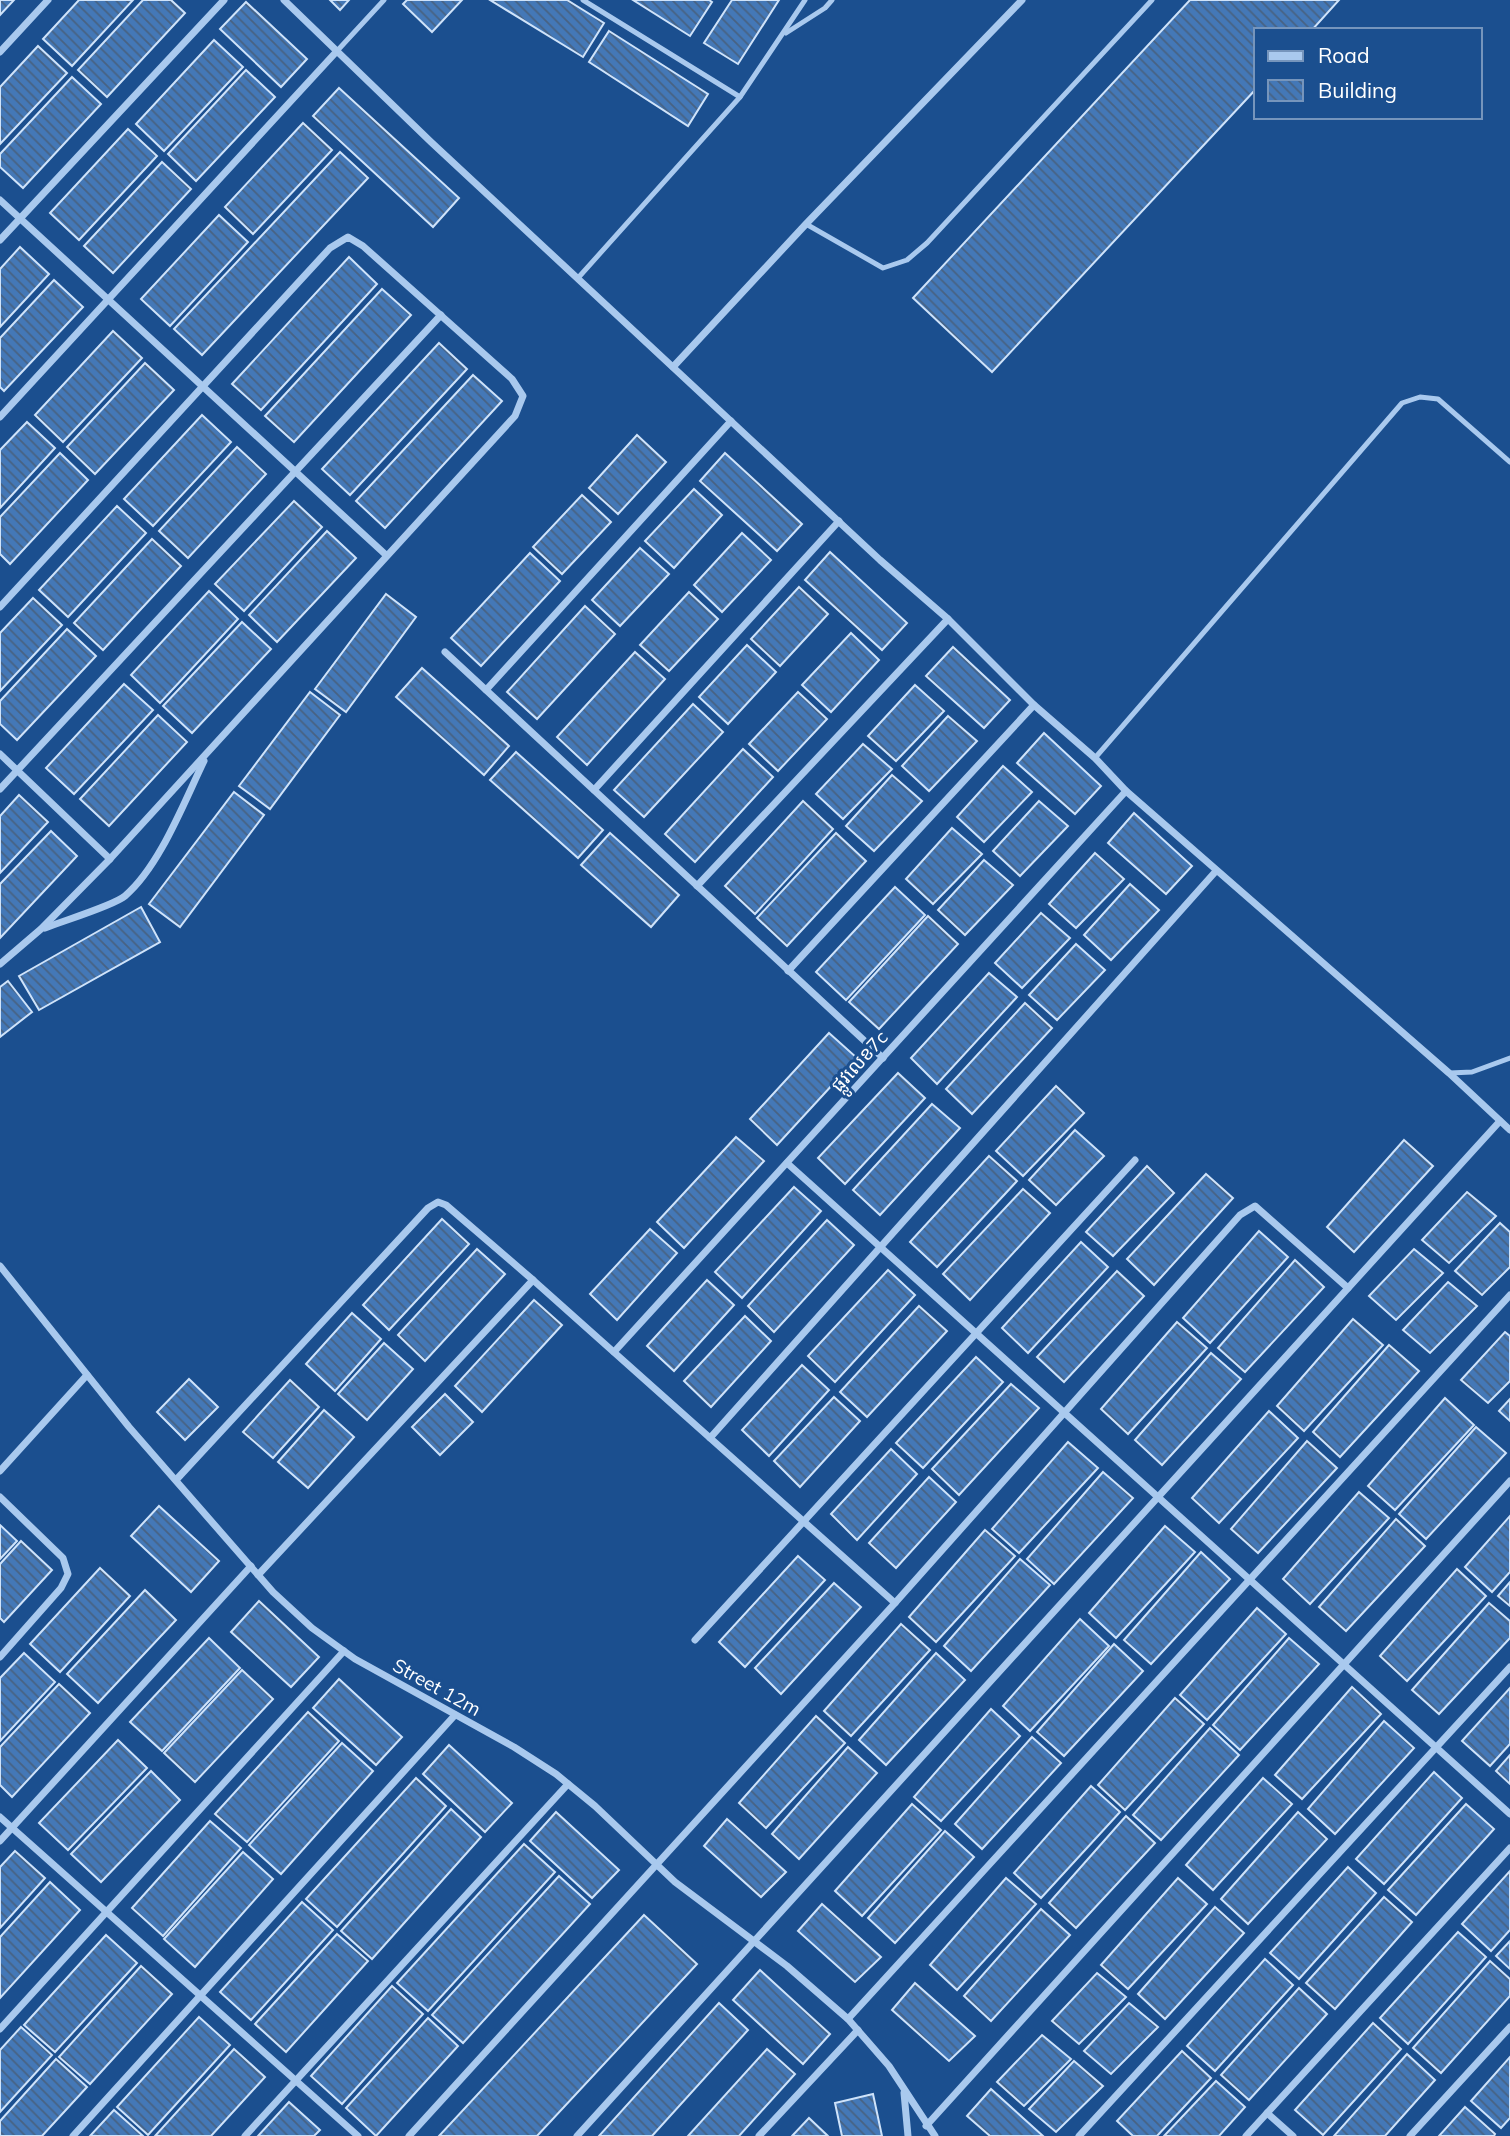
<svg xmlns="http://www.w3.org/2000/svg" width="1510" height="2136" viewBox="0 0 1510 2136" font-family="Mulish,'Noto Sans Khmer',sans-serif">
	<defs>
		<pattern id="building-back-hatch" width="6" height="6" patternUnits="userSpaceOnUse" patternTransform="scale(1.75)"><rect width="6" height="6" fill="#4478b7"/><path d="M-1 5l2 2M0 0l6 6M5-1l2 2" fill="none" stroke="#486282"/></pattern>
	</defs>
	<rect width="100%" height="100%" fill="#1b4f8f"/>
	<g fill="url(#building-back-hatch)" stroke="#cfe3fa" stroke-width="2">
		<polygon points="0,0 14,0 0,15"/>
		<polygon points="79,0 133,0 72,66 43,39"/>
		<polygon points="143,0 171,0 185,13 107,97 78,70"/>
		<polygon points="330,0 349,0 340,10"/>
		<polygon points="407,0 462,0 432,32 403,4"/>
		<polygon points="490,0 567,0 604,23 583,57"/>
		<polygon points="633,0 709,0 712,2 690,36"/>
		<polygon points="732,0 779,0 738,64 704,43"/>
		<polygon points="1190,0 1339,0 1312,30 1256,30 1256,89 992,372 913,298"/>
		<polygon points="246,2 307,59 281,87 220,29"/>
		<polygon points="609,31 708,94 688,126 589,62"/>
		<polygon points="214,40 243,67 164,151 136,124"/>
		<polygon points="38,46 67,73 0,144 0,87"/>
		<polygon points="246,70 275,97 196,181 168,154"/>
		<polygon points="72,77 101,104 23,188 0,167 0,154"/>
		<polygon points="339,88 459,198 433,227 313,116"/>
		<polygon points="303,123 332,150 253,234 225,207"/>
		<polygon points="128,129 157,156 79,240 50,213"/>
		<polygon points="340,152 368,178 202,355 174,329"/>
		<polygon points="162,162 191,189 113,273 84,246"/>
		<polygon points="219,215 248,242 170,326 141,299"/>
		<polygon points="20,247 49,274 0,327 0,269"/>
		<polygon points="349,257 377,284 261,410 232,384"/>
		<polygon points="54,280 83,307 4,391 0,387 0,338"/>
		<polygon points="382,289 411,315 294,442 265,416"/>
		<polygon points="113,331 142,358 63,442 35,415"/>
		<polygon points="439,343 467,369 350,495 322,469"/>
		<polygon points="145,363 174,390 95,474 67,447"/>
		<polygon points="473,375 502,401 385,528 356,501"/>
		<polygon points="202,415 231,442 153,526 124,499"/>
		<polygon points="27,422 55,448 0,508 0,450"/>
		<polygon points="637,435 666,462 618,514 589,488"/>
		<polygon points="237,447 266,474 188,558 159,531"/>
		<polygon points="60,453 88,480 10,564 0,554 0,517"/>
		<polygon points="725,453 802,524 777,551 700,481"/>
		<polygon points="694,489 722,515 674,568 645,541"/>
		<polygon points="582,495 611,522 562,574 533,547"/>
		<polygon points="294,501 322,527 244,611 215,584"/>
		<polygon points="117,506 146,533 68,617 39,590"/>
		<polygon points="327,531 356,558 277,642 249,615"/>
		<polygon points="742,533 771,560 722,612 694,585"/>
		<polygon points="152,539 181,566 103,650 74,623"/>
		<polygon points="640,548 669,574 620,626 592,600"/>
		<polygon points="830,552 907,623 882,650 805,580"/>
		<polygon points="530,553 560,581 481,666 451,638"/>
		<polygon points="799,587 828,614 780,666 751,639"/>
		<polygon points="209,591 238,619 160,703 131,675"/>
		<polygon points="689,592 718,619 669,671 640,645"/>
		<polygon points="386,594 416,617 346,712 315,689"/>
		<polygon points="33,598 62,625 0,691 0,633"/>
		<polygon points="585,606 615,634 537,719 507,692"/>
		<polygon points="242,622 271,649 192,733 163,706"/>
		<polygon points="67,629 96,656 17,740 0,724 0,701"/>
		<polygon points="851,633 879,660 831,712 802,685"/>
		<polygon points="747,645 776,672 728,724 699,697"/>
		<polygon points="953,647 1010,700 984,728 926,676"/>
		<polygon points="635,652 665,679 587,765 557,737"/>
		<polygon points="422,668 509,746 484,775 396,697"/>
		<polygon points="124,684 153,710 74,794 46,768"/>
		<polygon points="915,685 944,711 896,761 868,736"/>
		<polygon points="310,692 340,715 270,809 239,786"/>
		<polygon points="798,692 827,719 778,771 749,744"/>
		<polygon points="693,704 723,732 644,817 614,790"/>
		<polygon points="158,715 187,742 109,826 80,799"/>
		<polygon points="948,716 977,741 929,791 902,766"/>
		<polygon points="1044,733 1101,786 1075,814 1017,763"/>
		<polygon points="863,744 892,769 843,819 816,794"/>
		<polygon points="743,749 773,777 695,862 665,834"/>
		<polygon points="516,752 603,830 578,858 490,780"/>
		<polygon points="1003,766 1032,792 984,842 957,817"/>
		<polygon points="892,775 922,801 874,851 846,826"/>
		<polygon points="234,792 264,815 180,927 149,904"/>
		<polygon points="19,795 48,822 0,873 0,816"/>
		<polygon points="803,801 833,829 755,914 725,886"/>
		<polygon points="1039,801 1068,826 1020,876 993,851"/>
		<polygon points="1134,813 1192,866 1166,894 1108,843"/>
		<polygon points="952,828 982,854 933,904 906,879"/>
		<polygon points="51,831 77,856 0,938 0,884"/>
		<polygon points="610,833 679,895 651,927 581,865"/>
		<polygon points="836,833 866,861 787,946 757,918"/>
		<polygon points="1095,853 1124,879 1076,928 1049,904"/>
		<polygon points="984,860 1013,885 965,935 938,910"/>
		<polygon points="1130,884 1159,910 1111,960 1084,935"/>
		<polygon points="895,887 925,915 846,1000 816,972"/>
		<polygon points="141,907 160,942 39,1010 19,976"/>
		<polygon points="1041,913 1070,938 1022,988 995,963"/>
		<polygon points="928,916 958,944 879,1029 849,1002"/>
		<polygon points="1076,944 1105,970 1057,1020 1029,995"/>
		<polygon points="989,973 1017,997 937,1084 911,1058"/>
		<polygon points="8,981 32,1012 0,1037 0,987"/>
		<polygon points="1025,1003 1052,1028 972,1114 946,1089"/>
		<polygon points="829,1033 857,1058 777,1145 750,1119"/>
		<polygon points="898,1073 925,1098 845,1184 818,1158"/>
		<polygon points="1056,1086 1084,1113 1023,1176 996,1151"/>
		<polygon points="932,1104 960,1128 880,1215 853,1190"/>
		<polygon points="1075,1130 1104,1156 1056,1205 1029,1180"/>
		<polygon points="736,1137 764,1161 684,1248 657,1222"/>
		<polygon points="1404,1140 1433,1166 1354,1252 1327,1227"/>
		<polygon points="989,1156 1017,1181 937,1267 910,1242"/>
		<polygon points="1147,1166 1174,1193 1113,1256 1086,1232"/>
		<polygon points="1206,1174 1233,1198 1154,1285 1127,1259"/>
		<polygon points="794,1187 821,1211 742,1298 715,1272"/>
		<polygon points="1023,1189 1050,1213 970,1300 943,1274"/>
		<polygon points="1467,1192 1496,1216 1449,1263 1422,1240"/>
		<polygon points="442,1219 469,1244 389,1330 363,1305"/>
		<polygon points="827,1220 854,1245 774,1332 748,1306"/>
		<polygon points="1500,1223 1510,1232 1510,1267 1482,1295 1455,1271"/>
		<polygon points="650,1229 677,1253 617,1320 590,1294"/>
		<polygon points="1259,1231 1288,1257 1210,1343 1183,1318"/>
		<polygon points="1081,1242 1108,1267 1028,1353 1002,1328"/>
		<polygon points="477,1249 505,1274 425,1361 398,1335"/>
		<polygon points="1414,1249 1443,1273 1396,1320 1369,1296"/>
		<polygon points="1295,1260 1324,1287 1245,1372 1218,1348"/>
		<polygon points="888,1270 915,1295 835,1382 808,1356"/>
		<polygon points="1117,1271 1144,1296 1064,1382 1037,1357"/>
		<polygon points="707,1280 734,1305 674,1371 647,1346"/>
		<polygon points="1448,1282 1477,1306 1430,1353 1403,1330"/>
		<polygon points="534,1300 562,1325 482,1412 455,1386"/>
		<polygon points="919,1306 947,1331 867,1417 840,1392"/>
		<polygon points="352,1313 381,1339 335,1391 306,1364"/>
		<polygon points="745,1316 771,1341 711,1407 684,1381"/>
		<polygon points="1353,1319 1383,1345 1304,1431 1277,1406"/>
		<polygon points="1177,1322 1207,1348 1128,1434 1101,1409"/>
		<polygon points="1505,1332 1510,1336 1510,1381 1488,1403 1461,1380"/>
		<polygon points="384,1343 413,1369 367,1420 338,1394"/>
		<polygon points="1389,1345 1419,1371 1340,1457 1313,1432"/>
		<polygon points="1211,1353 1241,1379 1162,1465 1135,1440"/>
		<polygon points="976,1357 1003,1382 923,1468 896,1443"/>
		<polygon points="802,1365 829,1390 769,1456 742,1430"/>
		<polygon points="189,1379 218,1407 185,1440 157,1412"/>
		<polygon points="290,1380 319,1407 273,1458 243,1432"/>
		<polygon points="1011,1384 1039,1408 959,1495 932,1469"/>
		<polygon points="445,1394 473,1422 440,1455 412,1427"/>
		<polygon points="834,1397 860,1421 800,1487 774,1461"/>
		<polygon points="1445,1398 1474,1425 1395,1510 1368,1486"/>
		<polygon points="1510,1399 1510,1421 1499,1411"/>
		<polygon points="324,1410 354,1437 308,1488 278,1462"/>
		<polygon points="1269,1411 1298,1438 1219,1523 1192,1498"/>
		<polygon points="1476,1427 1506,1453 1426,1539 1399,1514"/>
		<polygon points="1307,1441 1337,1468 1258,1553 1231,1529"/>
		<polygon points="1068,1442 1098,1468 1019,1553 992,1529"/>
		<polygon points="891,1449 917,1474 857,1540 831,1514"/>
		<polygon points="1103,1472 1133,1498 1054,1584 1027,1559"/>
		<polygon points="929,1477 956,1502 896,1568 869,1543"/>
		<polygon points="1359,1492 1389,1518 1310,1604 1283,1579"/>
		<polygon points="159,1506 219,1561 191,1592 131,1536"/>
		<polygon points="1510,1516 1510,1572 1492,1592 1465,1567"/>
		<polygon points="1396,1519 1425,1546 1346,1631 1319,1607"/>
		<polygon points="0,1525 17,1541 0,1559"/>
		<polygon points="1165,1526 1195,1552 1116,1638 1089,1613"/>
		<polygon points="985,1530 1015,1556 936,1642 909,1617"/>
		<polygon points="21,1541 52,1570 4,1622 0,1618 0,1564"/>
		<polygon points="1201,1552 1230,1579 1151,1664 1124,1640"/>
		<polygon points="798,1556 825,1580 745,1667 719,1642"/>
		<polygon points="1020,1559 1050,1585 971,1671 944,1646"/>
		<polygon points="100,1568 130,1596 60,1672 30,1644"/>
		<polygon points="1457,1569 1486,1596 1407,1681 1380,1656"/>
		<polygon points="1510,1582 1510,1606 1498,1596"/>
		<polygon points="834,1583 861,1607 781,1694 755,1668"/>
		<polygon points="145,1590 176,1620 98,1703 67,1674"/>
		<polygon points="259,1601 319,1657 291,1687 231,1632"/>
		<polygon points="1489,1603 1510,1621 1510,1638 1439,1714 1412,1690"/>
		<polygon points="1257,1608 1286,1634 1207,1720 1180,1695"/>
		<polygon points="1080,1619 1109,1646 1030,1731 1003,1706"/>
		<polygon points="901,1624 930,1650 851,1736 824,1711"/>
		<polygon points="209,1638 240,1668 162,1751 130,1722"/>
		<polygon points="1289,1638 1319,1664 1240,1750 1213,1725"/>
		<polygon points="1114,1644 1143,1671 1064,1756 1037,1732"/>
		<polygon points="24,1653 55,1682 0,1741 0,1678"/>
		<polygon points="936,1653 965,1680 886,1765 859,1740"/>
		<polygon points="242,1670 273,1699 195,1782 164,1753"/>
		<polygon points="339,1679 402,1737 376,1765 313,1708"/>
		<polygon points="59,1684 90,1713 12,1797 0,1785 0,1747"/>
		<polygon points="1352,1687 1381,1714 1302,1799 1275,1775"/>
		<polygon points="1510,1688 1510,1744 1490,1766 1462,1741"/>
		<polygon points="1175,1698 1204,1724 1125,1810 1098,1785"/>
		<polygon points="991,1709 1020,1736 941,1821 914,1797"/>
		<polygon points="308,1712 339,1741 247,1842 215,1814"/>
		<polygon points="816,1716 845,1743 766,1828 739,1803"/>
		<polygon points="1384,1721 1414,1748 1335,1834 1308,1809"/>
		<polygon points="1210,1728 1239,1755 1161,1840 1133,1815"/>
		<polygon points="1032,1737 1061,1763 982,1849 955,1824"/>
		<polygon points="118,1740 147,1768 68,1850 39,1823"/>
		<polygon points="342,1743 373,1771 281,1874 249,1845"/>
		<polygon points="449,1745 512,1803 485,1832 423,1774"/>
		<polygon points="848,1747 877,1773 799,1859 772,1834"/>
		<polygon points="1510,1755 1510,1784 1496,1771"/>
		<polygon points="151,1771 180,1800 101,1882 71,1854"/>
		<polygon points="1434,1772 1462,1798 1384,1884 1356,1859"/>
		<polygon points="416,1778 446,1806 337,1927 306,1899"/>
		<polygon points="1263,1778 1292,1804 1213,1890 1186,1865"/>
		<polygon points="1091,1786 1120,1812 1041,1898 1014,1873"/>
		<polygon points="912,1804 941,1830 862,1916 835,1891"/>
		<polygon points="1466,1804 1494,1829 1416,1915 1388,1890"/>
		<polygon points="451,1809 481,1837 372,1959 341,1931"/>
		<polygon points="556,1812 619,1870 592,1898 530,1841"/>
		<polygon points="1298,1812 1327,1839 1248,1924 1221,1899"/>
		<polygon points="1126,1816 1155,1843 1076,1928 1049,1903"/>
		<polygon points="727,1819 786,1872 761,1897 704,1846"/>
		<polygon points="210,1821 241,1848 163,1936 132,1908"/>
		<polygon points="945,1831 974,1857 895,1943 868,1918"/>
		<polygon points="524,1844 555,1872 428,2011 397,1983"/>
		<polygon points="15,1851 45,1878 0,1928 0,1867"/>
		<polygon points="243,1852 273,1879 195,1967 164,1939"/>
		<polygon points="1348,1867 1376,1893 1299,1979 1270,1953"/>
		<polygon points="1510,1871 1510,1930 1491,1951 1462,1924"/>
		<polygon points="559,1876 590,1904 463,2043 432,2015"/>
		<polygon points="1006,1878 1036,1904 957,1990 930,1965"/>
		<polygon points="1178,1878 1207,1904 1128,1989 1101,1965"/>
		<polygon points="50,1882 80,1910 0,1998 0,1937"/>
		<polygon points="1384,1897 1412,1922 1335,2009 1306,1983"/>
		<polygon points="302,1902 333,1930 251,2020 220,1992"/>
		<polygon points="822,1904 881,1957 855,1982 798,1931"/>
		<polygon points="1215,1907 1244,1933 1165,2019 1138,1994"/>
		<polygon points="1041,1909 1070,1935 991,2021 964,1996"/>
		<polygon points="644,1915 697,1964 537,2136 439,2136"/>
		<polygon points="1458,1932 1486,1957 1408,2044 1380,2018"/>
		<polygon points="337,1934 368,1961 286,2052 255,2024"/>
		<polygon points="106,1935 137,1963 55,2052 24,2025"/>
		<polygon points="1510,1941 1510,1969 1496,1956"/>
		<polygon points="1265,1959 1293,1985 1215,2071 1187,2046"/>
		<polygon points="1490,1961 1510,1979 1510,1996 1441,2073 1413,2048"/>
		<polygon points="141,1966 172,1994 90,2084 59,2057"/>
		<polygon points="760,1970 830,2034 803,2064 733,2000"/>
		<polygon points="1097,1973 1126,1997 1079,2044 1052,2021"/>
		<polygon points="915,1983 975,2036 949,2061 892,2010"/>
		<polygon points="392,1986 423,2014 342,2104 311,2076"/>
		<polygon points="1299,1988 1327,2014 1249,2100 1221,2075"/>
		<polygon points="719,2003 748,2030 652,2136 599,2136"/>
		<polygon points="1129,2003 1158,2027 1111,2074 1084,2051"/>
		<polygon points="199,2017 230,2045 148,2135 117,2107"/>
		<polygon points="428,2018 458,2046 376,2136 346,2108"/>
		<polygon points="1373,2023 1401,2049 1323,2135 1295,2110"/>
		<polygon points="21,2027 52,2055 0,2112 0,2050"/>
		<polygon points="1042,2035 1071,2059 1024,2106 997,2082"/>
		<polygon points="234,2049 265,2077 211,2136 155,2136"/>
		<polygon points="767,2049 795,2074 739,2136 688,2136"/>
		<polygon points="1182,2051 1211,2078 1157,2136 1133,2136 1117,2121"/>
		<polygon points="1407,2054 1435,2080 1385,2136 1334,2136"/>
		<polygon points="1510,2057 1510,2118 1501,2128 1471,2101"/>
		<polygon points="56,2059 87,2087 42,2136 0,2136 0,2121"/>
		<polygon points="1074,2061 1103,2086 1056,2132 1029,2109"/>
		<polygon points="1216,2081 1245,2107 1219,2136 1164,2136"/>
		<polygon points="991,2089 1043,2136 990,2136 967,2116"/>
		<polygon points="873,2094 882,2136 842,2136 835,2103"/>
		<polygon points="289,2102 320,2130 314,2136 258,2136"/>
		<polygon points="1465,2107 1495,2134 1494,2136 1439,2136"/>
		<polygon points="114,2110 143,2136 90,2136"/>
		<polygon points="809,2118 828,2136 792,2136"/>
	</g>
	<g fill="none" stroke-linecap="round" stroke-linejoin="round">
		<g stroke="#a9c9ee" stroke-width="5">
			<polyline points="583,0 740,97"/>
			<polyline points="786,33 825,8 832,0"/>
			<polyline points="337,51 384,0"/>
			<polyline points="806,224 883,268 907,260 927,243 1152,0"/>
			<polyline points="578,278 740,97 805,0"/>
			<polyline points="1095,758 1402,403 1420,397 1438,399 1510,462"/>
			<polyline points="1450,1073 1472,1072 1510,1058"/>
		</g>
		<g stroke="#a9c9ee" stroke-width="7">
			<polyline points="284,0 431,142 880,560 948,619 1034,705 1095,758 1126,791 1449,1073 1510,1130"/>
			<polyline points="0,52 48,0"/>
			<polyline points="0,200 386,555"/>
			<polyline points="0,240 224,0"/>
			<polyline points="673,367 806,224 1022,0"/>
			<polyline points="0,417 337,51"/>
			<polyline points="0,607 330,248 348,237 363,246 512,379 523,396 515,416 110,859 41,929 0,964"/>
			<polyline points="445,652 883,1058"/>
			<polyline points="486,690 731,421"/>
			<polyline points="0,754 110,859"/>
			<polyline points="0,789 441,315"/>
			<polyline points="594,790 839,521"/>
			<polyline points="697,886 948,619"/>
			<path d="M45,928C62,921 113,906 125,896C160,866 184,802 204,761"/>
			<polyline points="788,971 1034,705"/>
			<polyline points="787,1163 1510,1814"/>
			<polyline points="0,1266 129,1427 273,1592 312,1628 355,1659 514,1747 556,1774 595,1806 675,1882 787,1966 848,2019 889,2066 935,2136"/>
			<polyline points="614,1352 1126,791"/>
			<polyline points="710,1438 1216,871"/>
			<polyline points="0,1471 87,1375"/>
			<polyline points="176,1480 428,1208 438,1202 446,1205 533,1280"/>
			<polyline points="0,1497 63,1558 68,1574 61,1588 0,1657"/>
			<polyline points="258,1575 533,1280 895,1603"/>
			<polyline points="695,1640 1135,1160"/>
			<polyline points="0,1817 358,2136"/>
			<polyline points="0,1841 251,1566"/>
			<polyline points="848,2019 1510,1295"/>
			<polyline points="0,2029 344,1651"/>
			<polyline points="904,2093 908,2136"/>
			<polyline points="1267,2113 1293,2136"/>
			<polyline points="926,2126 1510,1481"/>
			<polyline points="73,2136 455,1715"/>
			<polyline points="245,2136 568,1784"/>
			<polyline points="409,2136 895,1603 1240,1215 1255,1206 1348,1288"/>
			<polyline points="577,2136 1500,1121"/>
			<polyline points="759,2136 858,2030"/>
			<polyline points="1079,2136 1510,1667"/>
			<polyline points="1246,2136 1510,1848"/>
			<polyline points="1410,2136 1510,2027"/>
		</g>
	</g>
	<g text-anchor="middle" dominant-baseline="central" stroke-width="6" stroke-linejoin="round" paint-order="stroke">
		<g font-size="19" fill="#fff" stroke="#1b4f8f">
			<text transform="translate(859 1061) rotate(-48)">ផ្លូវលេខ7c</text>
			<text transform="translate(437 1687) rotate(29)">Street 12m</text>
		</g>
	</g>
	<rect x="1254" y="28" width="228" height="91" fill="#1b4f8f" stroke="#7695bc" stroke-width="2"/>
	<rect x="1268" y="51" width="35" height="10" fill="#a9c9ee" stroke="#7695bc" stroke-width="2"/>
	<text x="1318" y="63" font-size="21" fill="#ffffff">Road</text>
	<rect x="1268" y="80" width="35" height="21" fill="url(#building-back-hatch)" stroke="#7695bc" stroke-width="2"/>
	<text x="1318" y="98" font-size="21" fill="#ffffff">Building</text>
</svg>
